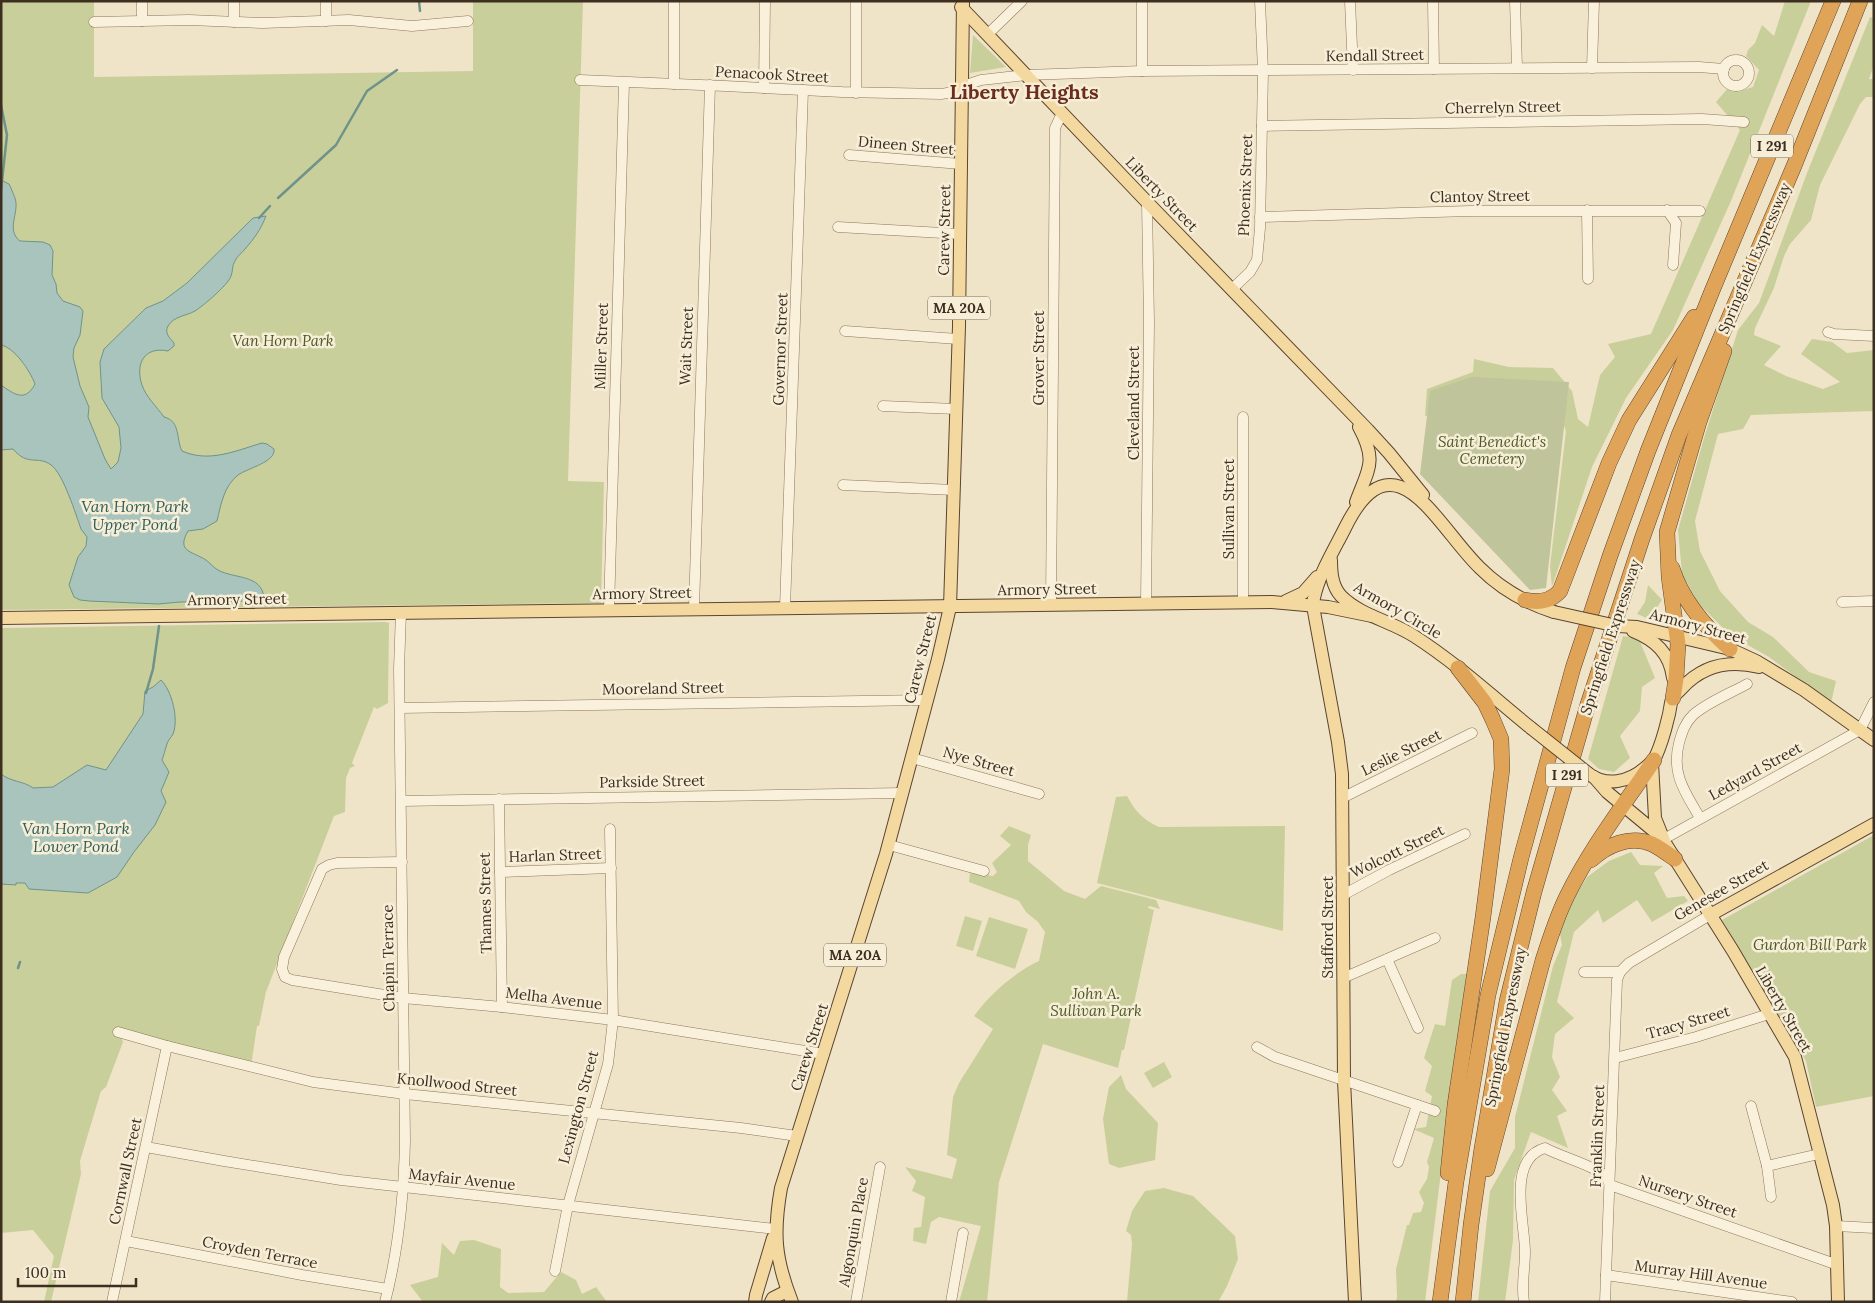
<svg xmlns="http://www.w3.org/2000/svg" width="1875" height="1303" viewBox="0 0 1875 1303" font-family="Lora,serif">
	<rect width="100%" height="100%" fill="#f0e4c8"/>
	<g fill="#c9cf9b">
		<polygon points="1,1 94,1 94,77 473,71 473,1 583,1 568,481 604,482 601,603 1,610"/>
		<polygon points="1785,1 1811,1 1731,201 1673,330 1626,398 1592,467 1552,587 1550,566 1566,431 1552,393 1425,416 1427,389 1473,372 1474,359 1509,367 1553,368 1572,391 1578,419 1588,427 1600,375 1615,357 1608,344 1651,334 1740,130 1716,102 1728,88 1739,91 1753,87 1759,70 1746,56 1748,50 1755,43 1762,25 1774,36"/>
		<polygon points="1870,17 1874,18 1874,65 1869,79 1874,79 1874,97 1866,97 1860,104 1820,185 1811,220 1790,244 1784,256 1774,288 1755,328 1754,335 1781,346 1764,365 1786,376 1823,389 1840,382 1801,354 1812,339 1832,342 1847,353 1874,350 1874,411 1751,415 1743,429 1718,434 1695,521 1700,551 1720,591 1748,622 1773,637 1809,672 1836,681 1831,703 1769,657 1730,635 1697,602 1682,573 1678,530 1704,438 1738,330 1759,303 1807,173"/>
		<polygon points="973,35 1006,67 970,73"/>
		<polygon points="1648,585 1662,600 1649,619 1637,614 1645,602"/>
		<polygon points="385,622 389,623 388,703 377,709 374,707 352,763 355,766 350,768 346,778 345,812 334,816 266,992 259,1026 257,1026 251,1066 119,1032 123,1042 106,1087 101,1091 80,1161 81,1174 51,1302 44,1302 54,1256 33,1230 1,1233 1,628"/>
		<polygon points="1623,636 1639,639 1655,678 1642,687 1640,711 1620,736 1630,758 1614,772 1599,769 1588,759"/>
		<path d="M1127,796C1135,811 1143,820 1159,827L1285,826L1283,931L1097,883L1116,797Z"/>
		<path d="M1009,826L1031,835L1028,845V861L1064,891L1085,899L1101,886L1156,900L1160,909L1149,906L1148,908L1154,910L1124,1050H1122L1118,1068L1043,1044L999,1182L987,1302H959L981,1226L939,1217L931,1222L926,1244L913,1241L914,1228L921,1227L925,1197L912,1191L916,1181L905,1167L952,1179L957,1159L947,1155L953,1097L959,1083L993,1029L974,1016C989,995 1015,972 1039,961L1045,932L1038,922L1026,912L1019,901L969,882L970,873L993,876L997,872L992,863L1011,845L1000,836Z"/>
		<polygon points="1874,835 1874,1096 1816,1107 1806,1061 1722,920"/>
		<polygon points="1631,852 1640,865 1663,866 1654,873 1667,898 1684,896 1688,901 1652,922 1637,900 1603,923 1598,910 1574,932 1557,1002 1574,1018 1555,1034 1552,1057 1560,1077 1552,1090 1567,1111 1557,1116 1568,1148 1531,1132 1514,1180 1513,1240 1505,1302 1478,1302 1490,1191 1515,1148 1515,1117 1553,966 1562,945 1559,929 1571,903 1587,877 1609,861"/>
		<polygon points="965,916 982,921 973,951 956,946"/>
		<polygon points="989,917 1028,929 1015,969 976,956"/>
		<polygon points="1461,974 1469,974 1440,1180 1425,1302 1395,1302 1397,1298 1396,1269 1407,1225 1409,1225 1413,1213 1421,1212 1424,1203 1419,1192 1427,1179 1429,1167 1427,1162 1434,1138 1413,1129 1426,1127 1432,1096 1425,1091 1432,1066 1424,1058 1435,1024 1445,1026 1452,980"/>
		<polygon points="1164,1062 1172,1077 1153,1088 1144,1073"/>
		<polygon points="1121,1075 1126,1089 1158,1123 1155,1160 1119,1168 1109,1164 1103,1119 1109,1087"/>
		<polygon points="1164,1188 1193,1196 1235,1236 1238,1259 1227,1286 1218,1302 1127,1302 1132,1244 1131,1235 1126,1231 1132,1211 1145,1191"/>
		<polygon points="474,1240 501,1249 500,1287 508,1293 544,1292 561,1272 576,1280 582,1294 596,1287 607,1302 423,1302 410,1285 438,1277 442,1243 454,1255 460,1241"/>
	</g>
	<polygon fill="#bfc49a" points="1472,377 1569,382 1546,588 1530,590 1420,474 1430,391"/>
	<g fill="#a9c4bc" stroke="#6f938a">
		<path d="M1,180L9,184C11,188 16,199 16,203C17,216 7,231 20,241L43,242L50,245L53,251L52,275L56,284L57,293L63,301L80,307L83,311L80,335L74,348L73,357L80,386L89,407L88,417L105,459L111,469L118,462L121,448L119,427L102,398L100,362L104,349L146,308L163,301L187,283L253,218L266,216C261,229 254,239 245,249C242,253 237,256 235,261C232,265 233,271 231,276C228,285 203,306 195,311C186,316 174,316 168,326C164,333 170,338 174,343V346L168,351C144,346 135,364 142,385C146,397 157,407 164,417C181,421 176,440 182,451C209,463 235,451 262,443L267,444L274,449C276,462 248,468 238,475C224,486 221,504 217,521L203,529L188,531C176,552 192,551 206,560C210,563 214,568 218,570C234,579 262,574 264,598L256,601L180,602L158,604L89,601L80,600L74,597L69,585L78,557L86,546L87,537L81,529C76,515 63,473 51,465C38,455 28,467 13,449L1,450V385C14,394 25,403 35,384C30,371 15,348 1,345Z"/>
		<path d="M161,680C172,691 179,719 173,734C171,738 168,740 167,744C165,750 164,755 162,760L169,772L161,791L166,802L155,825L134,852L117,877L88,893L29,889L25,883H16V885L1,884V774C11,782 24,781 33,788L53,787L87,765L106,770L143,714L145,691L153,687Z"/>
	</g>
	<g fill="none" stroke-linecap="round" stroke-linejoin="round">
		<g stroke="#6f938a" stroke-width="2.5">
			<polyline points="419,1 420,11"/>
			<polyline points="1,105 7,135 1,190"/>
			<polyline points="278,198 336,145 367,91 397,70"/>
			<polyline points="259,218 270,206"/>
			<polyline points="146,693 153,669 159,626"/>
			<polyline points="18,968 20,962"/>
		</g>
		<defs>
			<g id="minor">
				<polyline points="142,1 142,21"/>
				<polyline points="674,1 674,84"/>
				<polyline points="856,1 856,93"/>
				<polyline points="1142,1 1142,71"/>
				<polyline points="1350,1 1353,70"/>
				<polyline points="1433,1 1434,69"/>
				<polyline points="1515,1 1517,68"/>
				<polyline points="326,21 326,1"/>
				<polyline points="94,22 189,20 263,23 349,20 412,26 468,21"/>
				<polyline points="234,22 234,1"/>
				<polyline points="988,34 1022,1"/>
				<circle cx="1736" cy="73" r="13"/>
				<polyline points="1592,68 1594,1"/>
				<polyline points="580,80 725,86 842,92 941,94 954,92 969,84 981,80 1026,75 1142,71 1699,67 1724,69"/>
				<polyline points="764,88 765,1"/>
				<polyline points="1262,126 1702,119 1744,122"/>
				<polyline points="849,155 961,164"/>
				<polyline points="1587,210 1588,279"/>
				<polyline points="1667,210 1676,223 1673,265"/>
				<polyline points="1260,217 1471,211 1700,211"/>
				<polyline points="838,227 960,234"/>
				<polyline points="1232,289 1250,272 1257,260 1260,228 1263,71 1260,1"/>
				<polyline points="845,331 958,339"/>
				<polyline points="1828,332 1834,334 1874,336"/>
				<polyline points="883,406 956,409"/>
				<polyline points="1243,417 1243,602"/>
				<polyline points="843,485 954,490"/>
				<polyline points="1842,602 1874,601"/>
				<polyline points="1146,604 1149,322 1147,202"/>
				<polyline points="1051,605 1055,128 1062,113"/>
				<polyline points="785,608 803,90"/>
				<polyline points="694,609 710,85"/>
				<polyline points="609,610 624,83"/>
				<polyline points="400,708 927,700"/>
				<polyline points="912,758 1039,794"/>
				<polyline points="1342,798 1472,733"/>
				<polyline points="499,799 502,1007"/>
				<polyline points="401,801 903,793"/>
				<path d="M1700,818C1685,792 1671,774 1679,743C1682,732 1685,723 1693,715C1708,702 1729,694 1747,684"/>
				<polyline points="1664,839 1860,730 1874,702"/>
				<polyline points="889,845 984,871"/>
				<polyline points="402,862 337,863 329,865 322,869 284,957 282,969 285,977 292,980 403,998 502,1007 613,1020 824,1054"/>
				<polyline points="500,872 611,868"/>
				<polyline points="1343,895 1389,870 1465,834"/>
				<polyline points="1387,959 1418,1028"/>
				<polyline points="1584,972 1620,972 1629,963 1710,915"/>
				<polyline points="1343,978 1435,938"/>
				<polyline points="118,1032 167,1046 313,1082 405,1094 741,1128 797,1136"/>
				<polyline points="1257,1047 1275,1057 1435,1111"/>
				<polyline points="1615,1058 1696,1037 1769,1014"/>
				<polyline points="1751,1106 1767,1166 1819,1154"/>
				<polyline points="146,1147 224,1161 341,1180 775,1229"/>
				<polyline points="1398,1162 1417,1105"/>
				<polyline points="1767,1166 1771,1197"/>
				<polyline points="1836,1226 1874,1228"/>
				<polyline points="126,1241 302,1275 388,1289"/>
				<polyline points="555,1271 568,1205 608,1064 613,1020 610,829"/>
				<polyline points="1606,1275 1792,1302"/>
				<polyline points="112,1302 167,1046"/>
				<path d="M385,1302C399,1248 404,1196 405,1140L399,669L401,612"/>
				<polyline points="856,1302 880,1167"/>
				<polyline points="951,1302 963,1233"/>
				<path d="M1524,1302C1521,1285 1525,1269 1525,1252C1525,1223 1506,1159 1545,1148C1559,1156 1595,1166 1604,1175C1607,1178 1609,1182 1610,1185L1838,1265"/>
				<polyline points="1605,1302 1617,980 1620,972"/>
			</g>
			<g id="major">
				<polyline points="961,7 1147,202 1368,430 1389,453 1423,495"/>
				<path d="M1356,502C1368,469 1378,462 1359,427"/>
				<path d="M1331,560C1331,573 1332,586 1341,596C1361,616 1391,621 1414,636C1456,663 1493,697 1531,728"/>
				<polyline points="1286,601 1303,593 1317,577"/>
				<polyline points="1,618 1272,602 1328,607 1372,616"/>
				<polyline points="1617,626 1637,627 1730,649 1756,661 1804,690 1874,740"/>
				<path d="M1633,631C1655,640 1670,653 1673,678"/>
				<polyline points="1652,763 1655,818 1665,843 1733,951 1795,1057 1833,1205 1836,1226 1838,1302"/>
				<path d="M1589,774C1606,787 1629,782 1645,768C1648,765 1653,762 1655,758C1661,745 1665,731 1668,718C1670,712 1670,705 1672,699C1674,695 1679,691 1682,688C1703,665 1730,660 1759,667"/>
				<polyline points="1594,777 1607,792 1660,836"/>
				<polyline points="1710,915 1874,824"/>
				<polyline points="755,1302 756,1295 773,1238"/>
				<polyline points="771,1302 773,1298 787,1291"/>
				<path d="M792,1302C775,1259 773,1233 781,1188L886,854L938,659L950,607L959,326L963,1"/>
				<path d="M1355,1302L1344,1081L1342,774L1338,742L1315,617C1314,611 1312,604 1314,598C1319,574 1334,550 1345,528C1394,428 1438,528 1480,568C1501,589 1526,603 1554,612"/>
			</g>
			<g id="highway">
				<path d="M1672,568C1682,600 1705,627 1730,649"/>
				<path d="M1525,600C1538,603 1551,601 1560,591L1609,463L1629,420L1694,317"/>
				<polyline points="1673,698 1676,679 1678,644 1669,577 1667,532 1699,422 1724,351"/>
				<path d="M1591,860C1607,845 1630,835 1652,844C1660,848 1668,854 1675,859"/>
				<path d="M1487,1169L1543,960C1550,938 1557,916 1567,896C1591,847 1624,805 1654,760"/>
				<polyline points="1448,1173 1455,1105 1483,917 1502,769 1501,739 1493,720 1485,703 1458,668"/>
				<polyline points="1440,1302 1456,1182 1488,995 1521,858 1573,668 1610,556 1648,451 1712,291 1833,1"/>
				<polyline points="1463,1302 1471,1225 1482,1148 1507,1001 1534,892 1588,704 1642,539 1679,435 1794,166 1860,1"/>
			</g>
		</defs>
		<use href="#minor" stroke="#8d765c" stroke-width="11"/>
		<use href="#major" stroke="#5b4430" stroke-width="14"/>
		<use href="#highway" stroke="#5b4430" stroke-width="16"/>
		<use href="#minor" stroke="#faf1dc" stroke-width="10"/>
		<use href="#major" stroke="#f3d9a0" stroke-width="12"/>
		<use href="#highway" stroke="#e0a458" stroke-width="15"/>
		<defs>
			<g id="major-bridge">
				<polyline points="1554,612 1617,626"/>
				<polyline points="1531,728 1589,774"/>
			</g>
		</defs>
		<use href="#major-bridge" stroke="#5b4430" stroke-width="14" stroke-linecap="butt"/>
		<use href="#major-bridge" stroke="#f3d9a0" stroke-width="12"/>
	</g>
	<g text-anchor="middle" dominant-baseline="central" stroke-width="5" stroke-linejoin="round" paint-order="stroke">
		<g fill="#f7eed8" stroke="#756857" stroke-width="1">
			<rect x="1751" y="134.5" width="42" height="23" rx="4"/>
			<rect x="928" y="296.5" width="62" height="23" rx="4"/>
			<rect x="1546" y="763.5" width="42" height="23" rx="4"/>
			<rect x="824" y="943.5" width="62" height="23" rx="4"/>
		</g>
		<g font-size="14" font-weight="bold" fill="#3d2e20">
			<text x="1772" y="146">I 291</text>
			<text x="959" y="308">MA 20A</text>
			<text x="1567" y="775">I 291</text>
			<text x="855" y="955">MA 20A</text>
		</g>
		<g font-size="15" fill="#3d2e20" stroke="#f7eed8">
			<text transform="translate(1375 55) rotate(-1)">Kendall Street</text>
			<text transform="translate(772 74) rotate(3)">Penacook Street</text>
			<text transform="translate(1503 107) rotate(-1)">Cherrelyn Street</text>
			<text transform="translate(906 145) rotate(5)">Dineen Street</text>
			<text transform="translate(1245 185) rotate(-88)">Phoenix Street</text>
			<text transform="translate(1162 194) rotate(46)">Liberty Street</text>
			<text transform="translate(1480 196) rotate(-1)">Clantoy Street</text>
			<text transform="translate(944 230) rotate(-89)">Carew Street</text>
			<text transform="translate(1754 258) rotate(-67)">Springfield Expressway</text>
			<text transform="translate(601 346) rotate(-88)">Miller Street</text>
			<text transform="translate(686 346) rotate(-88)">Wait Street</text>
			<text transform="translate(780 349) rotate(-88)">Governor Street</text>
			<text transform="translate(1038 358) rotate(-90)">Grover Street</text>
			<text transform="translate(1133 403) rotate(-90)">Cleveland Street</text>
			<text transform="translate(1228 509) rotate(-90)">Sullivan Street</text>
			<text transform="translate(1047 589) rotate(-1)">Armory Street</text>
			<text transform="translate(642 593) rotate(-1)">Armory Street</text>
			<text transform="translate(237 599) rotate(-1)">Armory Street</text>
			<text transform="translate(1398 610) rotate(30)">Armory Circle</text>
			<text transform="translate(1698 626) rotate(15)">Armory Street</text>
			<text transform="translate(1610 637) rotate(-72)">Springfield Expressway</text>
			<text transform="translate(920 659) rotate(-76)">Carew Street</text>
			<text transform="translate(663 688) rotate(-1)">Mooreland Street</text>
			<text transform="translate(1401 752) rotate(-26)">Leslie Street</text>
			<text transform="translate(979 761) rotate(16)">Nye Street</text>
			<text transform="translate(1755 771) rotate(-29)">Ledyard Street</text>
			<text transform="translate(652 781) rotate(-1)">Parkside Street</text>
			<text transform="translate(1397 851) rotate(-26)">Wolcott Street</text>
			<text transform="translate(555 855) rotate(-2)">Harlan Street</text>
			<text transform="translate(1721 890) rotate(-30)">Genesee Street</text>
			<text transform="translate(485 903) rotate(-91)">Thames Street</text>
			<text transform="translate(1327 927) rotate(-90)">Stafford Street</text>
			<text transform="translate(388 958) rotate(-91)">Chapin Terrace</text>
			<text transform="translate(554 998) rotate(7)">Melha Avenue</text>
			<text transform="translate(1784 1009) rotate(60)">Liberty Street</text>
			<text transform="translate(1688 1022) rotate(-16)">Tracy Street</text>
			<text transform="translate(1505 1027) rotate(-79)">Springfield Expressway</text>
			<text transform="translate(809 1047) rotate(-72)">Carew Street</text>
			<text transform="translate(457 1084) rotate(6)">Knollwood Street</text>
			<text transform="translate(578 1107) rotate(-75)">Lexington Street</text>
			<text transform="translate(1597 1136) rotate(-88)">Franklin Street</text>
			<text transform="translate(125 1171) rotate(-78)">Cornwall Street</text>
			<text transform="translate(462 1179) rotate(6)">Mayfair Avenue</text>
			<text transform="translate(1688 1196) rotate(19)">Nursery Street</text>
			<text transform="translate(853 1232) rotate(-80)">Algonquin Place</text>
			<text transform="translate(260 1252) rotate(11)">Croyden Terrace</text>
			<text transform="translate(1701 1274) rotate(8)">Murray Hill Avenue</text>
		</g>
		<g font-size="15" font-style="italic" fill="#4d5a26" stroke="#f7eed8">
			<text x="283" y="340">Van Horn Park</text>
			<text x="1492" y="441">Saint Benedict's<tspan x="1492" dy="17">Cemetery</tspan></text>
			<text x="1810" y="944">Gurdon Bill Park</text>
			<text x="1096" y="993">John A.<tspan x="1096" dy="17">Sullivan Park</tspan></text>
		</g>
		<g font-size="16" font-style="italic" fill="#2f5d5a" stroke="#f7eed8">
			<text x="135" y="506">Van Horn Park<tspan x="135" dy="18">Upper Pond</tspan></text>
			<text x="76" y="828">Van Horn Park<tspan x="76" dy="18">Lower Pond</tspan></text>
		</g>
		<g font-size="20" font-weight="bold" fill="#6b2e1e" stroke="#f7eed8">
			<text x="1024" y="91">Liberty Heights</text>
		</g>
	</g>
	<rect width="1875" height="1303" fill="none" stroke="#3d2e20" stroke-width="5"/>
	<path d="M18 1278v8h118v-8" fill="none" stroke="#3d2e20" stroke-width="2.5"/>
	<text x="25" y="1278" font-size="15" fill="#3d2e20" stroke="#f7eed8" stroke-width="4" paint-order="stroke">100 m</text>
</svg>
